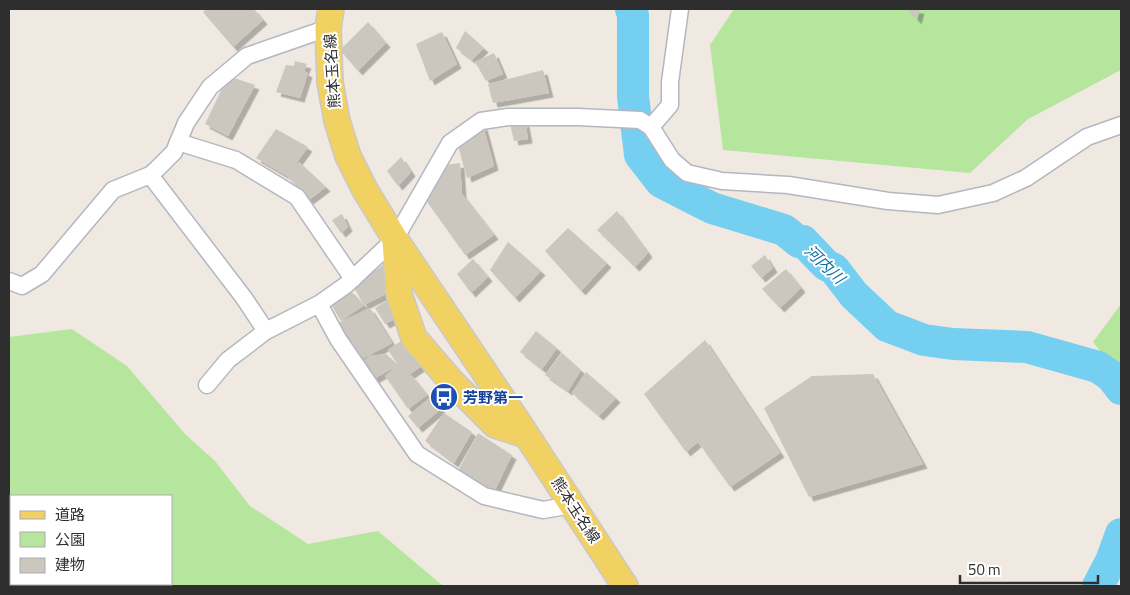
<svg xmlns="http://www.w3.org/2000/svg" width="1130" height="595" viewBox="0 0 1130 595" font-family="'Titillium Web','Noto Sans JP',sans-serif">
	<defs>
		<filter id="shadow"><feDropShadow dx="4.5" dy="4.5" stdDeviation="0" flood-color="#0004"/></filter>
	</defs>
	<rect width="100%" height="100%" fill="#efe9e1"/>
	<g fill="#b6e59e" fill-rule="evenodd">
		<polygon points="734,9 1121,9 1121,70 1028,119 970,173 723,150 710,45"/>
		<polygon points="1121,304 1121,378 1093,342"/>
		<path d="M72,329L127,366L185,434L215,461L250,506L308,544L378,531L443,586H9V337ZM171,496V584H11V496Z"/>
	</g>
	<g fill="none" stroke-linecap="round" stroke-linejoin="round">
		<g stroke="#75cff0" stroke-width="32">
			<polyline points="631,9 633,15 633,96 640,155 661,182 712,208 784,230 799,242 803,241 826,265 834,269 854,295 887,326 924,340 953,344 1027,347 1098,367 1111,376 1121,389"/>
			<polyline points="1098,586 1112,559 1121,534"/>
		</g>
	</g>
	<g fill="#cbc7bf" filter="url(#shadow)">
		<polygon points="206,9 254,9 263,20 233,47 203,12"/>
		<polygon points="906,9 920,9 917,20 909,11"/>
		<polygon points="368,22 386,43 358,71 340,50"/>
		<polygon points="465,31 484,48 472,60 456,48"/>
		<polygon points="442,32 457,64 430,81 416,44"/>
		<polygon points="494,53 503,74 486,81 475,62"/>
		<polygon points="295,61 307,64 304,71 308,73 300,98 276,92 286,65 294,66"/>
		<polygon points="543,70 549,93 493,103 488,84"/>
		<polygon points="228,76 255,85 228,136 205,124"/>
		<polygon points="525,122 528,139 514,141 510,124"/>
		<polygon points="483,125 494,166 467,178 456,139"/>
		<polygon points="276,129 308,147 290,172 299,162 326,187 309,200 287,176 256,158"/>
		<polygon points="401,157 411,172 398,186 387,171"/>
		<polygon points="460,163 462,194 494,235 465,255 425,199 445,165"/>
		<polygon points="617,211 648,253 635,267 597,230"/>
		<polygon points="342,214 348,227 341,233 332,220"/>
		<polygon points="568,228 607,263 581,291 545,251"/>
		<polygon points="508,242 541,271 515,298 490,270"/>
		<polygon points="765,255 773,268 761,278 751,266"/>
		<polygon points="473,259 488,277 471,293 457,274"/>
		<polygon points="386,263 392,291 364,305 341,321 330,303 350,290 364,305 353,286"/>
		<polygon points="786,269 801,288 780,308 762,289"/>
		<polygon points="391,298 397,318 385,324 375,308"/>
		<polygon points="370,308 392,343 360,360 336,324"/>
		<polygon points="536,331 557,348 542,369 520,352"/>
		<polygon points="408,336 426,363 406,377 411,375 427,395 408,409 385,376 398,365 374,379 362,362 370,356 386,354 398,365 388,350"/>
		<polygon points="705,340 780,453 730,487 698,442 686,452 644,394"/>
		<polygon points="562,353 581,370 568,391 545,375"/>
		<polygon points="586,372 616,398 599,416 572,393"/>
		<polygon points="873,374 923,464 809,497 764,408 812,376"/>
		<polygon points="432,396 441,409 418,428 408,416"/>
		<polygon points="444,413 472,432 454,463 425,441"/>
		<polygon points="478,433 512,455 494,492 458,471"/>
	</g>
	<g fill="none" stroke-linecap="round" stroke-linejoin="round">
		<defs>
			<g id="minor">
				<polyline points="651,127 670,105 670,82 680,9"/>
				<polyline points="178,142 236,160 297,197 353,279"/>
				<polyline points="150,175 244,298 266,331 319,304 346,285 395,239 450,143 481,121 508,117 578,117 640,120 651,127 672,160 687,173 722,181 788,185 888,201 938,205 993,193 1026,178 1087,137 1121,125"/>
				<polyline points="9,281 22,286 42,274 113,190 150,175 157,169 174,152 186,123 210,87 247,56 328,28"/>
				<polyline points="319,304 338,339 417,454 484,496 543,510 572,505"/>
				<polyline points="207,385 228,360 266,331"/>
			</g>
			<g id="primary">
				<polyline points="331,9 328,28 330,82 337,121 348,156 365,190 395,239 520,425 625,586"/>
				<polyline points="395,241 399,294 414,338 451,381 495,425 526,435"/>
			</g>
		</defs>
		<use href="#minor" stroke="#b4b7c1" stroke-width="19"/>
		<use href="#primary" stroke="#c9c9c9" stroke-width="28"/>
		<use href="#minor" stroke="#fff" stroke-width="16"/>
		<use href="#primary" stroke="#f2d163" stroke-width="25"/>
	</g>
	<defs>
		<symbol id="bus-disc" viewBox="-11 -11 22 22"><circle r="9.5" fill="#1a4fb4" stroke="#fff"/><path d="M-5-6H5V4H4V6H2V4H-2V6H-4V4H-5ZM-3.5-4V0h7V-4ZM-3.5 1.2v1.5H-2V1.2ZM2 1.2v1.5H3.5V1.2Z" fill="#fff"/></symbol>
	</defs>
	<g fill-rule="evenodd">
		<use href="#bus-disc" x="428" y="381" width="32" height="32"/>
	</g>
	<g text-anchor="middle" dominant-baseline="central" stroke-width="4" stroke-linejoin="round" paint-order="stroke">
		<g font-size="15" fill="#2e2e2e" stroke="#fff">
			<text transform="translate(332 71) rotate(-94)">熊本玉名線</text>
			<text transform="translate(576 510) rotate(57)">熊本玉名線</text>
		</g>
		<g font-size="15" font-weight="bold" fill="#164399" stroke="#fff" text-anchor="start">
			<text x="463" y="397">芳野第一</text>
		</g>
		<g font-size="16" font-style="italic" fill="#0d6fa3" stroke="#fff">
			<text transform="translate(825 264) rotate(44)">河内川</text>
		</g>
	</g>
	<rect width="1130" height="595" fill="none" stroke="#2e2e2e" stroke-width="20"/>
	<rect x="10" y="495" width="162" height="90" fill="#ffffff" stroke="#ababab"/>
	<rect x="20" y="511" width="25" height="8" fill="#f2d163" stroke="#ababab"/>
	<text x="55" y="520" font-size="15" fill="#2e2e2e">道路</text>
	<rect x="20" y="532" width="25" height="15" fill="#b6e59e" stroke="#ababab"/>
	<text x="55" y="545" font-size="15" fill="#2e2e2e">公園</text>
	<rect x="20" y="558" width="25" height="15" fill="#cbc7bf" stroke="#ababab"/>
	<text x="55" y="570" font-size="15" fill="#2e2e2e">建物</text>
	<path d="M960 575v8h138v-8" fill="none" stroke="#2e2e2e" stroke-width="2.5"/>
	<text x="968" y="575" font-size="15" fill="#2e2e2e" stroke="#ffffff" stroke-width="4" paint-order="stroke">50 m</text>
</svg>
